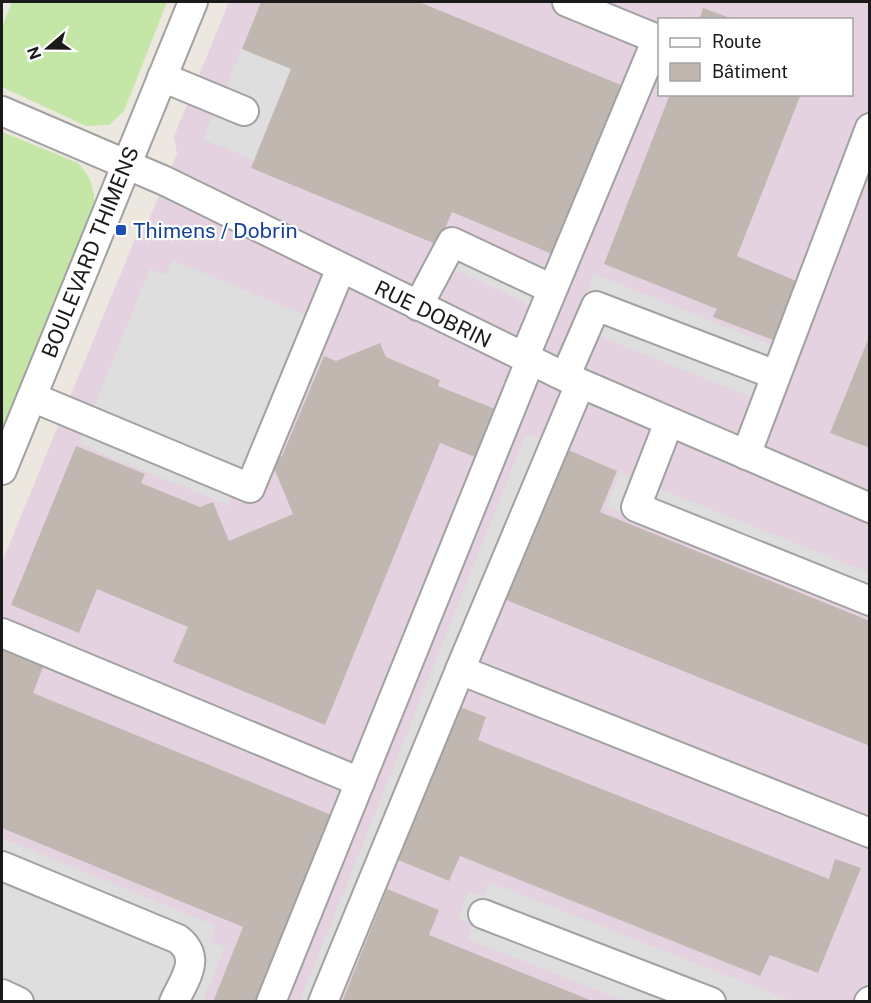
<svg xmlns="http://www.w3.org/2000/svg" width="871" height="1003" viewBox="0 0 871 1003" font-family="'Public Sans',sans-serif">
	<rect width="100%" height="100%" fill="#ece8e0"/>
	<path fill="#e5d2e1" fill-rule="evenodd" d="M229,2H869V1001L2,1002V562L135,239L149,219L177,154L174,136ZM660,20H852V94H660Z"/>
	<g fill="#c4e6a6">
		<polygon points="12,2 167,2 124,111 109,125 86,126 2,87 2,27"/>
		<path d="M2,132L78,163C91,177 95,189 94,208L2,432Z"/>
	</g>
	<g fill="#dedede">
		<polygon points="242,49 291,69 254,160 203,139"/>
		<polygon points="459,247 541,288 532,306 450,267"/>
		<polygon points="172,260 305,315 228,505 79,444 150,269 166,275"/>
		<polygon points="594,274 771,345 751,397 574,326"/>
		<polygon points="526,434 546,441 323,1001 300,1002"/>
		<polygon points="620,473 869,573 869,612 606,507"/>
		<polygon points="2,838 216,926 210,941 225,947 203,1001 2,1001"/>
		<polygon points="489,882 791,1001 625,1001 467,939 473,924 458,918 469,891 484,896"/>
	</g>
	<g fill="#c0b8b0">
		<polygon points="261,2 419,2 626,87 557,256 452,212 438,245 251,168 291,69 242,49"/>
		<polygon points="703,8 733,19 733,20 699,20"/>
		<polygon points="670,94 801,94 737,256 796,281 773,340 713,317 717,309 604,264"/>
		<polygon points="870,335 870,448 830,433"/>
		<polygon points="380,343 386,357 440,380 438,386 495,409 475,457 440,443 325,725 173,662 188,627 97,589 79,633 11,605 76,446 145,474 141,483 200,507 213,502 229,541 293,514 271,461 282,456 324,356 336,361"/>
		<polygon points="566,449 617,471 600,512 870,621 870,746 506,600"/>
		<polygon points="2,650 43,667 33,693 344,820 270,1002 213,1002 243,927 2,828"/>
		<polygon points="460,707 486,717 478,740 829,879 835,859 861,868 818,973 770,955 760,976 460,856 449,881 398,860"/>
		<polygon points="387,889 439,910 429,935 595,1002 342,1002"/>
	</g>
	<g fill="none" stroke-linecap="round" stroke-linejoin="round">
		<defs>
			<g id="minor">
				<polyline points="162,77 244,111"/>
				<polyline points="2,111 165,181 559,374 870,508"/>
				<polyline points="418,306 452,242 552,289"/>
				<polyline points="524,358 657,39 567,2"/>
				<polyline points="565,377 596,306 776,375"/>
				<polyline points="32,397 250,488 341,268"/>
				<polyline points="669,422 636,507 870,601"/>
				<polyline points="746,455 870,128"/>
				<polyline points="2,470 193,2"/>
				<polyline points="2,633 360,782"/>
				<polyline points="460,670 580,384"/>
				<path d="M2,866L178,939C202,958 185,978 174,1002"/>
				<polyline points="483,914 711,1002"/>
				<polyline points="2,994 19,1002"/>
				<polyline points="271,1002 530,361"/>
				<polyline points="323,1002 460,670 870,833"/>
				<polyline points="869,1002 870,1001"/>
			</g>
		</defs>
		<use href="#minor" stroke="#a1a1a1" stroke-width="32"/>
		<use href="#minor" stroke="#fff" stroke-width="28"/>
	</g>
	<rect fill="#1a4fb4" stroke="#fff" stroke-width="2" x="115" y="224" width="12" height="12" rx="3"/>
	<g text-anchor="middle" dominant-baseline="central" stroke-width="4.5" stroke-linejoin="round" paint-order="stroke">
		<g font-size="21" fill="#164399" stroke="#fff" text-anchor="start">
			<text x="133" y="230">Thimens / Dobrin</text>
		</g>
		<g font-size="21" fill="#1a1a1a" stroke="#fff">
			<text transform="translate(90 252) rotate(-68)">BOULEVARD THIMENS</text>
			<text transform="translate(433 314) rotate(26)">RUE DOBRIN</text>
		</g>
	</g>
	<rect width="871" height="1003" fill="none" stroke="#1a1a1a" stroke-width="6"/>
	<rect x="658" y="18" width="195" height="78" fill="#ffffff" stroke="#a3a3a3" stroke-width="1.5"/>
	<rect x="670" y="38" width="30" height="9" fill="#ffffff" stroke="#a3a3a3" stroke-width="1.5"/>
	<text x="712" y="48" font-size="18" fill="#1a1a1a">Route</text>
	<rect x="670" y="63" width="30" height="18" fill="#c0b8b0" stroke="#a3a3a3" stroke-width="1.5"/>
	<text x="712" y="78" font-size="18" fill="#1a1a1a">Bâtiment</text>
	<g transform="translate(48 48) rotate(250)" stroke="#ffffff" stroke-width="4.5" paint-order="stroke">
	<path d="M0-4.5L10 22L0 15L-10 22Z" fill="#1a1a1a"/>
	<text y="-9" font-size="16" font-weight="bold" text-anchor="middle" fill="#1a1a1a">N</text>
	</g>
</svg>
